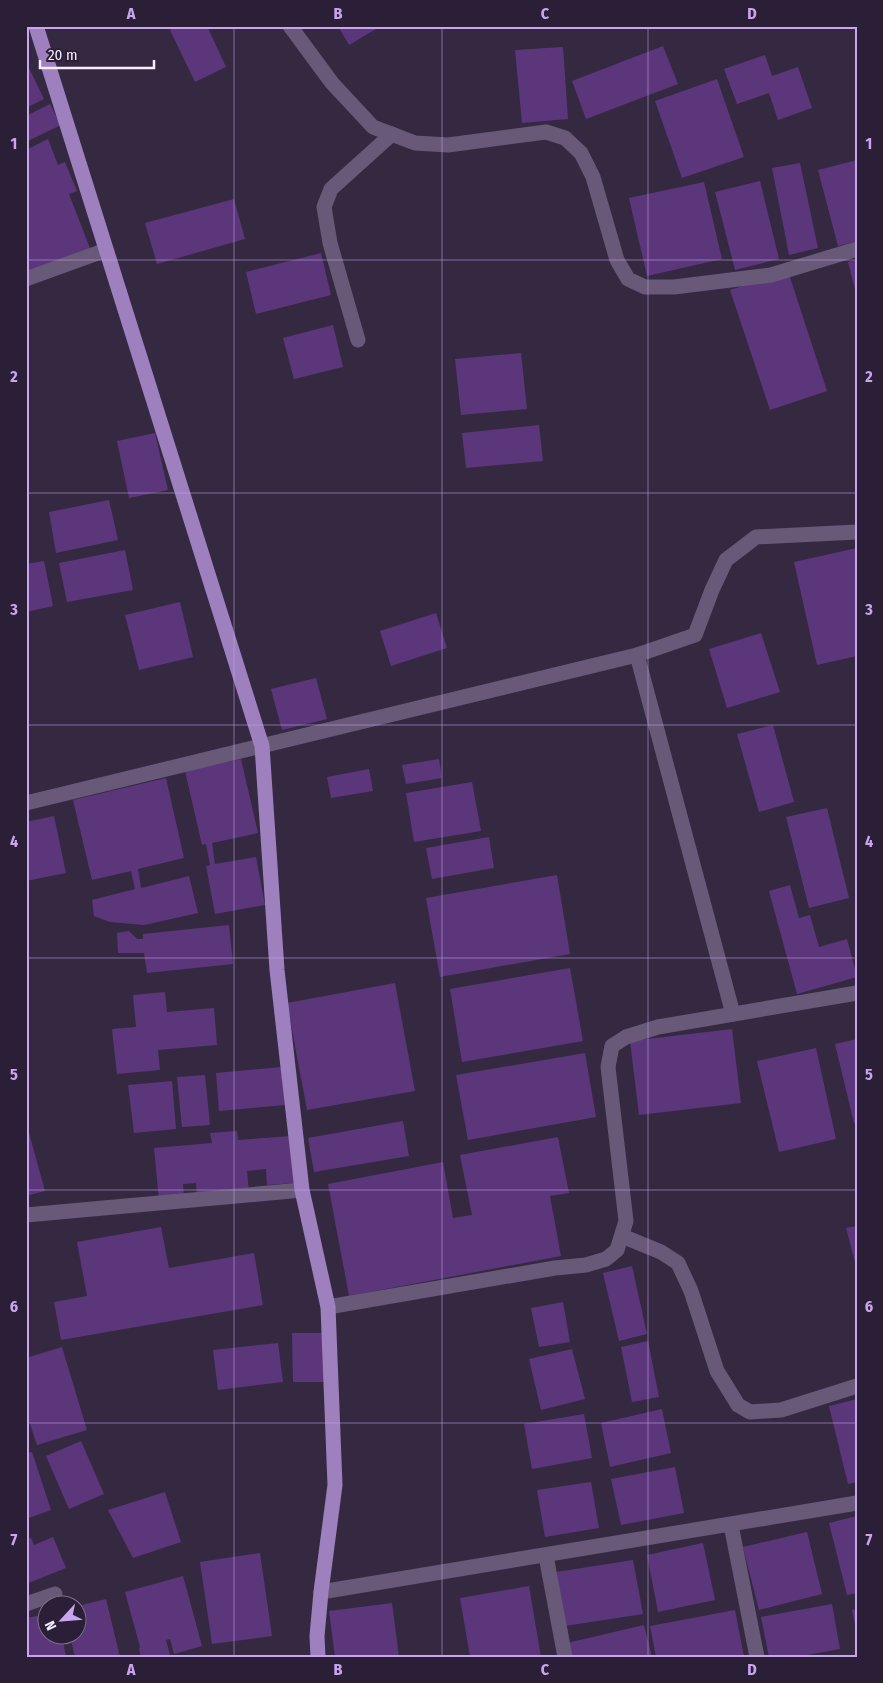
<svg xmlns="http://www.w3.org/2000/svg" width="883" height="1683" viewBox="0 0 883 1683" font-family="'Fira Sans Condensed',sans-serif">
	<rect width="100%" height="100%" fill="#352942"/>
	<g fill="#5b367b">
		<polygon points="178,26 207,26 226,67 195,82 170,30"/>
		<polygon points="338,26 381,26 349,45"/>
		<polygon points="663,46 678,84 586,119 572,81"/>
		<polygon points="563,47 568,119 522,123 515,50"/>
		<polygon points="765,55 772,76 798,67 812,108 778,120 769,93 737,104 724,69"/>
		<polygon points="29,68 44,99 26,108 26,70"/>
		<polygon points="717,79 744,157 682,178 655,101"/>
		<polygon points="50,104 61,125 26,142 26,116"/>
		<polygon points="48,139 58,165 65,162 77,191 69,194 91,251 26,274 26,150"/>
		<polygon points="857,160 857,241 838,246 818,170"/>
		<polygon points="800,163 818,248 789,255 772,168"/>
		<polygon points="760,181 779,259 735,270 715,192"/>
		<polygon points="704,182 722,259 647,276 629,198"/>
		<polygon points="234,199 245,239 157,264 145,223"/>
		<polygon points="321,253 331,295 256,314 246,272"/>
		<polygon points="857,260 857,293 856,293 848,262"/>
		<polygon points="788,271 827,391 770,410 730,290"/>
		<polygon points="333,325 343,367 294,379 283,338"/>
		<polygon points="521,353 527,409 461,415 455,359"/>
		<polygon points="539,425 543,461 466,468 462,433"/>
		<polygon points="155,433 168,490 129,498 117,441"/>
		<polygon points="109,500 118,540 56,553 49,512"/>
		<polygon points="26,547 29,560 26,561"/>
		<polygon points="857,548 857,656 817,665 794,562"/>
		<polygon points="125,550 133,590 67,602 59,563"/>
		<polygon points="44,561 53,606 26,612 26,564"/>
		<polygon points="180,602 193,657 139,670 125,615"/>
		<polygon points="436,613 447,648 391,666 380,631"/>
		<polygon points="761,633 780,692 727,708 709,649"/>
		<polygon points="316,678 327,719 282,730 271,689"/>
		<polygon points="773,725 794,802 759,812 737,734"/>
		<polygon points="241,759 258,833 212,843 215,864 256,857 265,905 215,914 206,866 210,865 206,844 202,845 185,771"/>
		<polygon points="439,759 442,778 406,784 402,765"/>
		<polygon points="369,769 373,791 331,798 327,777"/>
		<polygon points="166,778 184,858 138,869 141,888 189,876 198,913 144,925 110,922 94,916 92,900 135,889 131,871 92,880 73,800"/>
		<polygon points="472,782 481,831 414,842 406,793"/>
		<polygon points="827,808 849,898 809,908 786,817"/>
		<polygon points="54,816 66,873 26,881 26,822"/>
		<polygon points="489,837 494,868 432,879 426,848"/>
		<polygon points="557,875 570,954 440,977 426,898"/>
		<polygon points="790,885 799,918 810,915 819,947 847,939 857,977 797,994 769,891"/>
		<polygon points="229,925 233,964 147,973 144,953 118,953 117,933 129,931 137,939 143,939 143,934"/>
		<polygon points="570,968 583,1041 462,1062 450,989"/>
		<polygon points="395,983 415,1091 307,1110 287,1003"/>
		<polygon points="165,992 167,1012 214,1008 217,1045 158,1050 160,1070 117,1074 112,1029 136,1027 133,995"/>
		<polygon points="732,1029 741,1103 639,1115 630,1041"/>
		<polygon points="857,1039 857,1122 854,1123 835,1044"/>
		<polygon points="816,1048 836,1139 779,1152 757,1061"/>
		<polygon points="585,1053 596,1117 468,1140 456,1075"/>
		<polygon points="281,1067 285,1105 219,1111 216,1073"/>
		<polygon points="205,1075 210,1125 182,1127 177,1077"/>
		<polygon points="172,1081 176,1129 134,1133 128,1085"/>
		<polygon points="403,1121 409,1156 314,1172 308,1138"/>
		<polygon points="237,1131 238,1140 291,1136 295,1183 267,1185 266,1169 247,1171 249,1192 197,1197 196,1183 183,1184 184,1198 159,1200 154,1148 212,1143 210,1133"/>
		<polygon points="29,1133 45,1191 26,1196 26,1134"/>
		<polygon points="558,1137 569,1193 550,1196 561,1256 349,1296 328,1184 443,1162 453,1218 472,1215 460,1155"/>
		<polygon points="857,1226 857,1266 856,1266 846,1228"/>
		<polygon points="161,1227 169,1268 254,1253 263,1305 61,1340 54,1302 87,1296 77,1242"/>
		<polygon points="632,1266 647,1334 619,1341 603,1273"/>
		<polygon points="563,1302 570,1342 539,1347 531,1308"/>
		<polygon points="292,1333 326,1333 327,1382 293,1382"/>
		<polygon points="648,1341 659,1397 632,1402 621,1347"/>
		<polygon points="278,1343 283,1382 218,1390 213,1350"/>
		<polygon points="62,1347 87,1430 37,1445 26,1412 26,1358"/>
		<polygon points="572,1349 585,1399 541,1410 529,1359"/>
		<polygon points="857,1399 857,1482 848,1484 829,1406"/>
		<polygon points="662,1409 671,1453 610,1467 601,1423"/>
		<polygon points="584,1414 592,1458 532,1469 524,1424"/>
		<polygon points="81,1441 104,1494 69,1509 46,1456"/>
		<polygon points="32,1452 51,1510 26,1519 26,1453"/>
		<polygon points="675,1467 684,1513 621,1525 611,1479"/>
		<polygon points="591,1482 599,1528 545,1537 537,1490"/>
		<polygon points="165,1492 181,1542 133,1558 108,1510"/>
		<polygon points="857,1516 857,1593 847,1595 829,1523"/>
		<polygon points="807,1532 822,1594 759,1610 743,1547"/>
		<polygon points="53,1537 66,1568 26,1584 26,1539 31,1538 34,1545"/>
		<polygon points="703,1543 715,1600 658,1612 647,1555"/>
		<polygon points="260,1553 272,1636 212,1644 200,1562"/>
		<polygon points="633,1560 643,1614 565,1626 556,1572"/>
		<polygon points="183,1576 202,1646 174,1654 170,1639 166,1640 170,1655 162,1657 141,1657 139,1649 140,1647 125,1592"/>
		<polygon points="529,1586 541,1657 470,1657 460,1598"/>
		<polygon points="106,1599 120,1657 75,1657 70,1636 78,1636 78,1606"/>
		<polygon points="392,1603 399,1657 335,1657 329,1611"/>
		<polygon points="832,1604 840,1649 796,1657 769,1657 761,1617"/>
		<polygon points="857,1609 857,1629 856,1629 852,1610"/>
		<polygon points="735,1610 744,1657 656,1657 650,1626"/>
		<polygon points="48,1614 48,1636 62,1636 66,1657 30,1657 26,1636 26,1618"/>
		<polygon points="644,1625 652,1657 570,1657 567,1643"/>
	</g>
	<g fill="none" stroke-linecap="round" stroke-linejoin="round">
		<g stroke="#685978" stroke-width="15">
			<polyline points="290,26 332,83 373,127 415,143 448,145 546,132 565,138 581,153 593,177 617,260 628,279 645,287 674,287 771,275 857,249"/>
			<polyline points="26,279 106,250"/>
			<polyline points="358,340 330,243 324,207 331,189 392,134"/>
			<polyline points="637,655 733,1014"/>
			<polyline points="26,803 637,655 695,635 712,590 726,560 756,537 857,532"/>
			<polyline points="26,1215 302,1190"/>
			<polyline points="622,1236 661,1252 678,1263 691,1291 717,1371 738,1405 750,1412 781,1410 857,1386"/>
			<polyline points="328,1307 555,1268 586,1265 606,1259 617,1250 626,1221 608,1067 612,1046 626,1037 658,1027 857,993"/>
			<polyline points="731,1525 757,1657"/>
			<polyline points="546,1556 565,1657"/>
			<polyline points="321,1592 857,1503"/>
			<polyline points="26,1604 55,1594"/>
		</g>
		<polyline stroke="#9f80bf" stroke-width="15" points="36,26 262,746 277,970 302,1190 328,1307 335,1485 321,1592 317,1636 318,1657"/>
	</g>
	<path fill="none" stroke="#c9a5ee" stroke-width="1" stroke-opacity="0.55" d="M234,26V1657M442,26V1657M648,26V1657M26,260H857M26,493H857M26,725H857M26,958H857M26,1190H857M26,1423H857"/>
	<rect width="883" height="1683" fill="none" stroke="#2b1f37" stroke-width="55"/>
	<g transform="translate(62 1620) rotate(244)"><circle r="24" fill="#2b1f37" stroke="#7c7187"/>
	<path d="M0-4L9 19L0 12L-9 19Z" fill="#c9a5ee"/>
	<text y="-8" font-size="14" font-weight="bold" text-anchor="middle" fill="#f5edfe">N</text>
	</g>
	<path d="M40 60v8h114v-8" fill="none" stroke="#f5edfe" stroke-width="2.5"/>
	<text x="48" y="60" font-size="15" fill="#f5edfe" stroke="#2b1f37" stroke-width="4" paint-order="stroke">20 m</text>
	<rect x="28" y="28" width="828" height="1628" fill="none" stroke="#c9a5ee" stroke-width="2"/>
	<g font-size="16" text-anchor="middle" font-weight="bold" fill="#c9a5ee">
		<text x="131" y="19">A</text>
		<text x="338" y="19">B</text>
		<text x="545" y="19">C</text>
		<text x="752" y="19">D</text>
		<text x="14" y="149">1</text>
		<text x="869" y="149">1</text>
		<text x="14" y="382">2</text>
		<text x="869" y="382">2</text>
		<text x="14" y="615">3</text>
		<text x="869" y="615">3</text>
		<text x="14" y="847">4</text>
		<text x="869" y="847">4</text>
		<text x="14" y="1080">5</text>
		<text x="869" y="1080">5</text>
		<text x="14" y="1312">6</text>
		<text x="869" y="1312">6</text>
		<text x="14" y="1545">7</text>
		<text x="869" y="1545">7</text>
		<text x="131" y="1675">A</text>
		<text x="338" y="1675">B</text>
		<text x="545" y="1675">C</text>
		<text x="752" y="1675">D</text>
	</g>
</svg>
